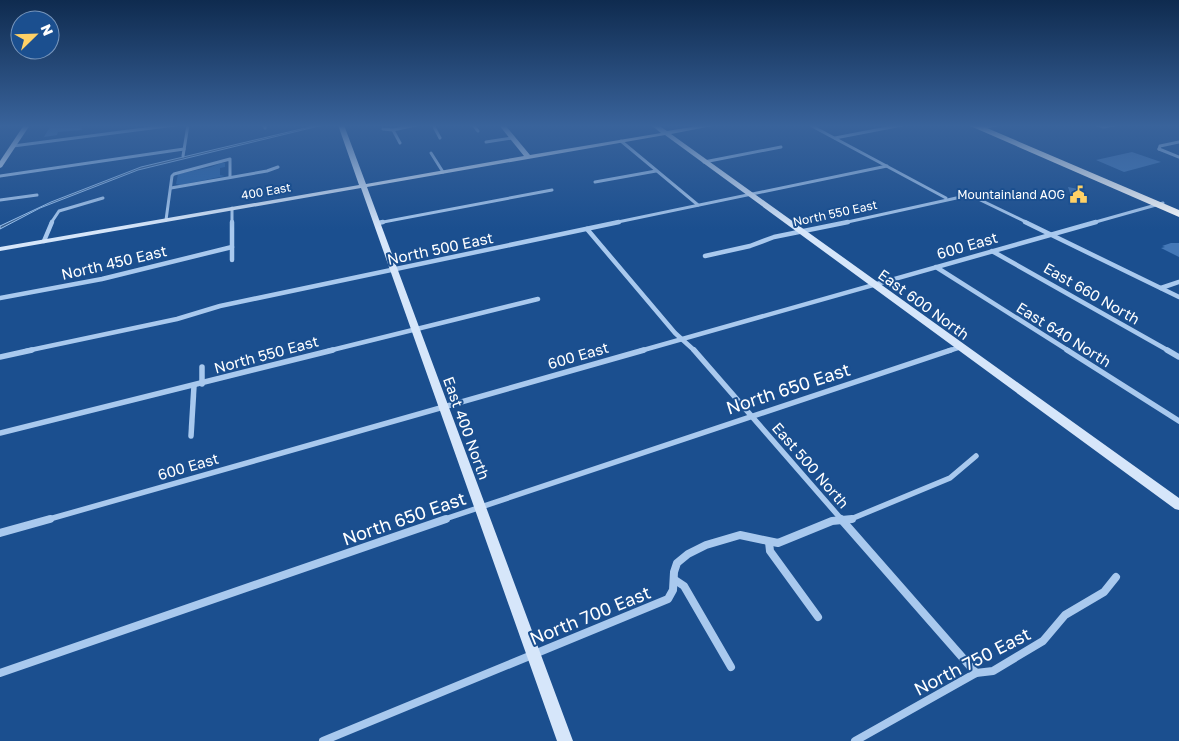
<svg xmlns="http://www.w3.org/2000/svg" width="1179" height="741" viewBox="0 0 1179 741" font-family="'Golos Text',sans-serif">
	<rect width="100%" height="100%" fill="#1b4f8f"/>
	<polygon fill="#2e69ad" points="221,163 225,163 225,167 220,168 220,175 225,176 180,185 176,184 178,174 211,167"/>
	<polygon fill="#3c6290" stroke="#9cc4f0" points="318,125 323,125 138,170 40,208 0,229 0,226 51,202 141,167"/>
	<g fill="#4478b7">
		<polygon points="51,125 81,125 82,130 58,132 57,135 44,137"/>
		<polygon points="1132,152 1161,162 1124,172 1096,160"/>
		<polygon points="1068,187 1083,190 1088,202 1072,199"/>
		<polygon points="1171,243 1179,243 1179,257 1161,248 1165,247 1162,246"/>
	</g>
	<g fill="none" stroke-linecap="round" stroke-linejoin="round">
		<g stroke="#a9c9ee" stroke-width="3">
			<polyline points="265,125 265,128"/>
			<polyline points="433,125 440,138"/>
			<polyline points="473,125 478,131"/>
			<polyline points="810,125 946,198"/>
			<polyline points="1098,125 1104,127 1114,125"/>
			<polyline points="985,127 996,125"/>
			<polyline points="383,129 393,130 416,125"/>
			<polyline points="393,130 400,143"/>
			<polyline points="835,138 902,125"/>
			<polyline points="621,141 698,205"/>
			<polyline points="486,142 512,138"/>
			<polyline points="13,146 175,125"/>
			<polyline points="1159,149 1160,146 1179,142"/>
			<polyline points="1159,149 1179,157"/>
			<polyline points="431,153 443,172"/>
			<polyline points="183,156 188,125"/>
			<polyline points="704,162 781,147"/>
			<polyline points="0,176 184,149"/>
			<polyline points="595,182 656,171"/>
			<polyline points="171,188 267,171 278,167"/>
			<polyline points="0,200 37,195"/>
			<polyline points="232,208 232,223"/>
			<polyline points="166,220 172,176 174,174 230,159 230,177"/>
			<polyline points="51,223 59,211 103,198"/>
			<polyline points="378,223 552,190"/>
			<polyline points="613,223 887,166"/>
			<polyline points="843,223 970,195 1028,223"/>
			<polyline points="1092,223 1163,203"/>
		</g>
		<g stroke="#a9c9ee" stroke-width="4.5">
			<polyline points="232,222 232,260"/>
			<polyline points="1025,222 1179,297"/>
			<polyline points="378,223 383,222"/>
			<polyline points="587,229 675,333 695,351"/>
			<polyline points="44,241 52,222"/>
			<polyline points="992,251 1169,351"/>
			<polyline points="705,256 750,246 774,237 848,222"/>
			<polyline points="936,267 1069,351"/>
			<polyline points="1161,288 1179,282"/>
			<polyline points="0,298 102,279 232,247"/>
			<polyline points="26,351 177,319 220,306 619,222"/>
			<polyline points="328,351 538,299"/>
			<polyline points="640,351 1096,222"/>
			<polyline points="948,351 961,347"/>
		</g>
		<g stroke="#a9c9ee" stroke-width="5.5">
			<polyline points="694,350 842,520"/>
			<polyline points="1067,350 1179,421"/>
			<polyline points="1167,350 1179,357"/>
			<polyline points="0,357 32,350"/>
			<polyline points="202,367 202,384"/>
			<polyline points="0,433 333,350"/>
			<polyline points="191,436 194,386"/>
			<polyline points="46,520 644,350"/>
			<polyline points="442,520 951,350"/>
			<polyline points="842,520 851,519 950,478 976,456"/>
		</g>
		<g stroke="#a9c9ee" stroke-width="8">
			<polyline points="841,519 976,673"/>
			<polyline points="0,533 50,519"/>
			<polyline points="769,542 770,551 818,617"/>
			<polyline points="675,580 684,586 731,667"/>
			<polyline points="0,673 446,519"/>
			<polyline points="323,741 668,599 673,590 674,572 677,563 688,554 706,545 740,535 778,543 832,521 852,519"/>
			<polyline points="855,741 976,673 993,671 1043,641 1065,615 1104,592 1116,577"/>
		</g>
		<g fill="#d6e6fa" fill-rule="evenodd">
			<polygon points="24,125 30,125 2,167 0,168 0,161"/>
			<polygon points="338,125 344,125 366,184 524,156 499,125 505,125 530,155 661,133 651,125 658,125 667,131 703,125 717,125 671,134 1179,498 1179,510 1175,509 665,135 367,187 573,741 557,741 361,188 0,251 0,247 359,185"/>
		</g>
		<polygon fill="#fff" fill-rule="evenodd" points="968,125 980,125 1179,210 1179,217"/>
	</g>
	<linearGradient id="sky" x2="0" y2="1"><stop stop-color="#0f2b4f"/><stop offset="0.55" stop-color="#39639b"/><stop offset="1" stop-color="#39639b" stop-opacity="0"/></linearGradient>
	<rect width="1179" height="229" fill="url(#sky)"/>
	<defs>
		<symbol id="civic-bare" viewBox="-9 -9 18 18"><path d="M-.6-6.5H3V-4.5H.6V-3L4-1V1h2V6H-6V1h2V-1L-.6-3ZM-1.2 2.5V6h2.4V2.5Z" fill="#ffd166" stroke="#1b4f8f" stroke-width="2.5" paint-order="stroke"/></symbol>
	</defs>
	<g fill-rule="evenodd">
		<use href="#civic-bare" x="1066" y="182" width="25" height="25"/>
	</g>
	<g text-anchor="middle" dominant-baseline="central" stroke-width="4" stroke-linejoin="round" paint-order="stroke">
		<g font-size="12" fill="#fff" stroke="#1b4f8f">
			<text transform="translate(266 191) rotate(-10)">400 East</text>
			<text transform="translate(835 213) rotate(-12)">North 550 East</text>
		</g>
		<g font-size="12" fill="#fff" stroke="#1b4f8f" text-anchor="end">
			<text x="1065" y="194">Mountainland AOG</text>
		</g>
		<g font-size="15" fill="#fff" stroke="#1b4f8f">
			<text transform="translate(967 245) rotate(-16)">600 East</text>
			<text transform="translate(440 248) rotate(-12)">North 500 East</text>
			<text transform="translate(114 262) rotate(-13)">North 450 East</text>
			<text transform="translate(1092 293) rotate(30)">East 660 North</text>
			<text transform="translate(924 304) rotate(36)">East 600 North</text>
			<text transform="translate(1064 334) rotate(32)">East 640 North</text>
			<text transform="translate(266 354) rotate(-15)">North 550 East</text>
			<text transform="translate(578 355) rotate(-16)">600 East</text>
			<text transform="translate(467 428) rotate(70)">East 400 North</text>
			<text transform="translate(811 465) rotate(49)">East 500 North</text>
			<text transform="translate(188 466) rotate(-16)">600 East</text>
		</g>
		<g font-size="18" fill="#fff" stroke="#1b4f8f">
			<text transform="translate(788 388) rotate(-18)">North 650 East</text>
			<text transform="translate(404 518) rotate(-19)">North 650 East</text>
			<text transform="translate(590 615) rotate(-22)">North 700 East</text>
			<text transform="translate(972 661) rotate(-27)">North 750 East</text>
		</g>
	</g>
	<g transform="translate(35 35) rotate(67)"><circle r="24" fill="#1b4f8f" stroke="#7695bc"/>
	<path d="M0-4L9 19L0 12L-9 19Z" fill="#ffd166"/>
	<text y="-8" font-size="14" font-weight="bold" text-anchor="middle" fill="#ffffff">N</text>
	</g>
</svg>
